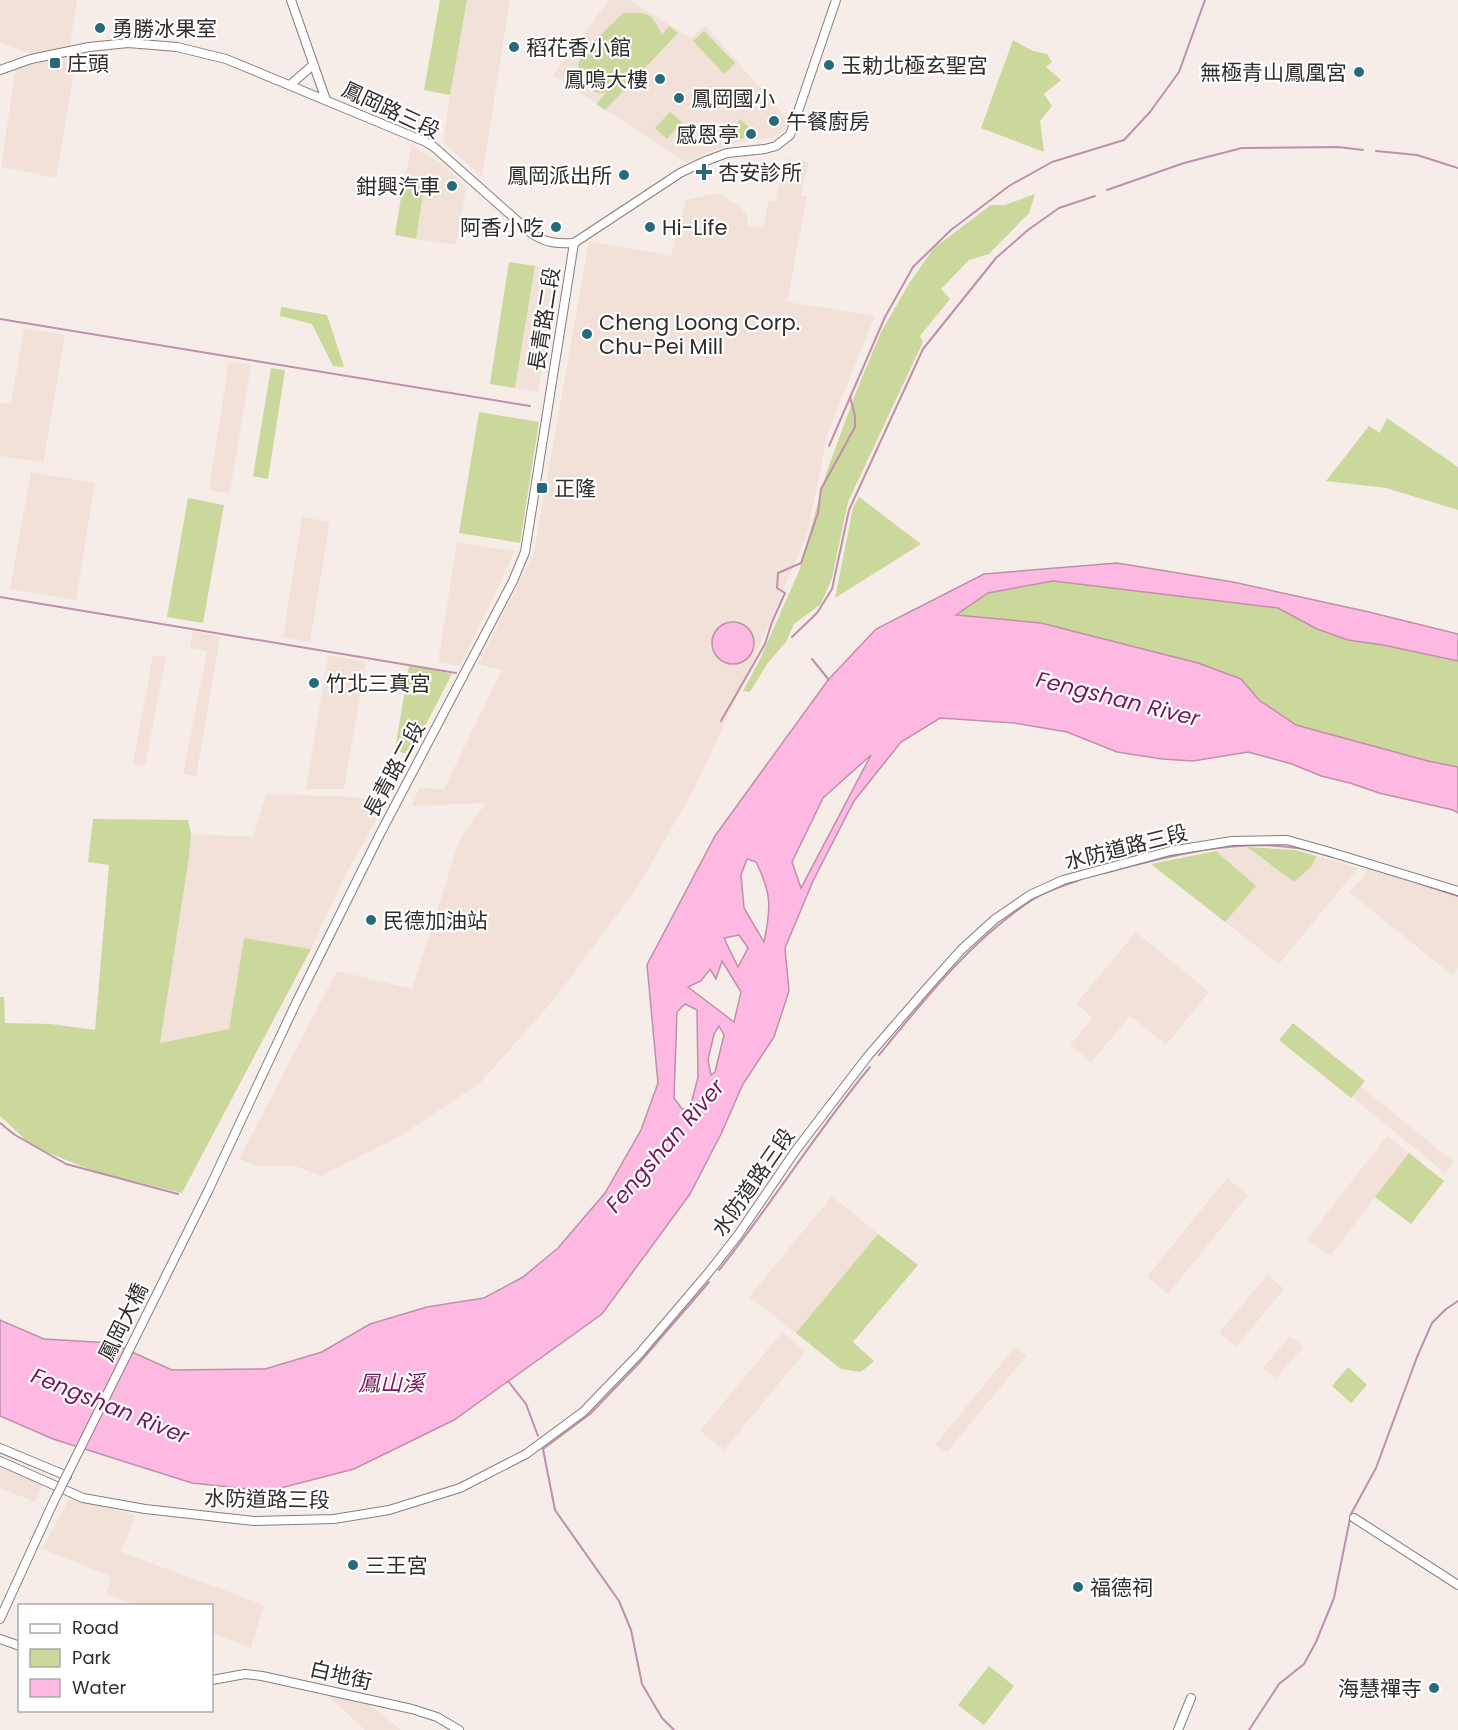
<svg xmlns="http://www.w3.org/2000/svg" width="1458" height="1730" viewBox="0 0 1458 1730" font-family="Poppins,'Noto Sans TC',sans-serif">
	<rect width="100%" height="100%" fill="#f6ede8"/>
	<g fill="#f2e1d8">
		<polygon points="0,0 77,0 70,46 35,55 0,43"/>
		<polygon points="467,0 510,0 482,177 443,142 450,95"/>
		<polygon points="609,0 629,0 691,38 705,25 790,122 784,131 770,138 735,143 706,153 687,163 553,75"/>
		<polygon points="77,53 56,178 1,167 16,66"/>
		<polygon points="412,145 445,166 466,188 456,245 416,239 424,188 403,185"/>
		<polygon points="786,159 809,162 801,195 807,196 787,302 875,316 828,432 808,531 752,664 693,791 637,888 556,997 480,1083 399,1137 321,1176 295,1166 257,1166 239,1159 337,971 412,989 460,838 486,803 412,806 419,788 444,789 502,670 478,664 534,553 589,241 671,256 686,200 718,193 739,206 748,217 747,225 763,227 769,201 775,201"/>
		<polygon points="535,266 560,270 538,392 515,388"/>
		<polygon points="24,328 65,335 43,463 0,456 0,403 11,404"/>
		<polygon points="229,361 251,365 230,493 209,490"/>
		<polygon points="31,472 95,483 76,600 10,589"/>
		<polygon points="302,517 330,522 310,642 283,638"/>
		<polygon points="457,542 515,551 460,666 438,662"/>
		<polygon points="193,631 220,637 196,777 183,774 207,651 190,648"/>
		<polygon points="153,655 166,657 145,766 133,764"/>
		<polygon points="328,655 366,662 344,789 306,789"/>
		<polygon points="266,794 357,797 386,803 344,877 311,949 244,938 229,1029 159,1043 189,857 191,834 253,837"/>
		<polygon points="1247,847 1294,882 1311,867 1317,856 1358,868 1279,964 1225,922 1256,886 1216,851"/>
		<polygon points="1368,867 1458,894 1458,968 1452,975 1349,892 1364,877"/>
		<polygon points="1136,932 1209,992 1166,1045 1130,1016 1091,1062 1070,1045 1093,1018 1076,1004"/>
		<polygon points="1360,1086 1454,1162 1445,1173 1352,1097"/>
		<polygon points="1387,1136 1409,1153 1330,1256 1307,1239"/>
		<polygon points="1227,1178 1248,1195 1168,1294 1147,1277"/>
		<polygon points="832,1196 878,1234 796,1333 749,1297"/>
		<polygon points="1267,1275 1284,1289 1236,1347 1219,1333"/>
		<polygon points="782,1332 805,1352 724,1450 700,1431"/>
		<polygon points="1290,1336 1303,1347 1276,1378 1263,1368"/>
		<polygon points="1015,1347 1026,1356 947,1452 935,1445"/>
		<polygon points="0,1465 43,1483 35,1502 0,1488"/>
		<polygon points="70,1497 135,1515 121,1552 264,1605 251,1648 212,1633 212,1606 137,1605 106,1594 111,1576 42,1549"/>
		<polygon points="325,1693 366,1702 401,1730 365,1730"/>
	</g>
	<g fill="#cbd89c">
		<polygon points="440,0 467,0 450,95 424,90"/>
		<path d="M623,13C648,13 651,11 662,35L669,26L678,33L605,110L596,104L606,93C602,93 599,93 596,92C580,88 573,67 583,54C595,39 610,26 623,13Z"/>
		<polygon points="704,31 735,63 724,74 693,41"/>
		<polygon points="1013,40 1033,51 1047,54 1052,62 1046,67 1061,80 1044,94 1052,106 1040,121 1044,152 981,128"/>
		<polygon points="670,112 682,122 667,139 655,128"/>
		<polygon points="740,119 757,134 738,140 731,133"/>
		<polygon points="403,185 424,188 416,239 395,235"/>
		<polygon points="1035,194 1029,213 989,254 969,260 941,289 950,299 920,336 923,342 848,502 832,578 821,604 794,624 786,642 767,664 750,692 743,691 760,659 799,571 826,474 854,397 881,332 910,282 934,248 991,205 1005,205"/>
		<polygon points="509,262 535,266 515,388 490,384"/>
		<polygon points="281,307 327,315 344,367 333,366 312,324 280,316"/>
		<polygon points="271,368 285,370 268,479 253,476"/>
		<polygon points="479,412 539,422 520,543 459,533"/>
		<polygon points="1387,418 1458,467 1458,510 1386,488 1326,481 1369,426 1380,433"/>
		<polygon points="859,497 921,544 835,598 853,507"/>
		<polygon points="188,498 224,505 203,623 167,617"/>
		<polygon points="1053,581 1279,608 1317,629 1348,640 1383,645 1458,661 1458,767 1428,761 1296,725 1259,700 1241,679 1198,663 1041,623 955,615 988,593"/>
		<polygon points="409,665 452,674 410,755 395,750"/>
		<polygon points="93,819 188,820 191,834 189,857 160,1043 229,1029 244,938 311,949 182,1193 93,1171 32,1146 0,1116 0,997 4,997 5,1023 51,1024 95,1030 109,865 88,862"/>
		<polygon points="1247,847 1295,850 1317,856 1311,867 1294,882"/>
		<polygon points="1216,851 1256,886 1225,922 1151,864"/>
		<polygon points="1293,1023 1365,1081 1351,1098 1279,1040"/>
		<polygon points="1409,1153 1444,1181 1411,1224 1375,1197"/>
		<polygon points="878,1234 918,1265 853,1342 874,1361 861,1372 841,1369 796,1333"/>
		<polygon points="1348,1367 1367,1385 1351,1403 1332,1386"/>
		<polygon points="989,1666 1014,1686 984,1725 958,1705"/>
	</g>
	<g fill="#fdb9e1" stroke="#c08faa" stroke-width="1.5" fill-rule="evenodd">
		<path d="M1117,563L1233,582L1369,612L1458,634V661L1383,645L1348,640L1317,629L1278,608L1053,581L988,593L956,615L1041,623L1198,663L1241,679L1259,700L1296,725L1428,761L1458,767V813L1453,810L1379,793L1350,783L1321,776L1292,764L1248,752L1193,761L1162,759L1117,752L1067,732L1014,723L940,718L901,742L854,801L813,881L785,948L789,991L774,1037L743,1084L721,1134L690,1194L602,1314L454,1420L354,1469L269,1491L192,1483L53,1439L0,1416V1320L44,1339L112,1343L172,1370L265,1369L322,1352L370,1324L427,1307L484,1298L523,1277L558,1248L605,1193L641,1130L658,1083L647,965L715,836L828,680L876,629L984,574ZM871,755L801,888L792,862L823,798ZM747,859L756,862C772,894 771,908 764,942L744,908L741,875ZM739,935L748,948L738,967L724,938ZM722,961L741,992L734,1022L688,987L701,981L710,969L716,979ZM685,1004L697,1010L698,1077L690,1108L682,1109L674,1098L677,1012ZM719,1026L724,1035L715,1072L711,1075L708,1060L714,1034Z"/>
		<circle cx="733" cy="643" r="21"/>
	</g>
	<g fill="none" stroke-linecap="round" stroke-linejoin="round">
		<g stroke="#c08faa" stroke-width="2">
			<polyline points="1376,151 1417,155 1458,168"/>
			<polyline points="1107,190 1184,163 1242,148 1338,147 1363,150"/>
			<polyline points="0,319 530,406"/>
			<polyline points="829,446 885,317 913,267 951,230 1009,186 1052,162 1124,140 1150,112 1179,72 1205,0"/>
			<polyline points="0,597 456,673"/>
			<polyline points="792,637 817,613 832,589 849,510 923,349 996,258 1028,230 1059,208 1095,196"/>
			<polyline points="812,659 829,680"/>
			<polyline points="721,721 765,644 772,622 785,593 777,588 778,573 801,563 818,513 821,489 855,427 855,416 850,397"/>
			<path d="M1105,873C1166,857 1234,838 1297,848C1309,850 1321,854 1333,857"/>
			<polyline points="1418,883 1458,896"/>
			<path d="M879,1055C925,999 971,940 1032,900C1046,891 1064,886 1079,880"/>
			<polyline points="0,1123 15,1135 66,1164 178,1194"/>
			<path d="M719,1270C772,1204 816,1132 870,1067"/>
			<polyline points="508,1381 526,1404 538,1436"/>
			<polyline points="543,1449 555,1510 619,1601 631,1630 642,1684 662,1718 674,1730"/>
			<polyline points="543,1449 590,1414 640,1362 709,1282"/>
			<polyline points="1249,1730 1279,1684 1304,1664 1316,1642 1334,1598 1351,1514 1376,1468 1417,1357 1432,1323 1446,1309 1458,1301"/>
		</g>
		<defs>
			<g id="minor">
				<polyline points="291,0 326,100"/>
				<path d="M0,70L31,59L89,47L128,43L177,47L226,59L426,142L434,147L531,233C545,243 557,244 574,243L680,173L703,162L727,153L765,149L776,146L790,135L836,0"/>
				<polyline points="290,85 313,65"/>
				<polyline points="209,1189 296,1003 380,834 513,581 525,552 574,243"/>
				<polyline points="0,1448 67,1476"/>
				<polyline points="0,1461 83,1498 145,1509 254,1521 334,1519 389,1510 460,1488 526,1454 583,1412 640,1353 709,1272 738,1235 796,1150 868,1056 927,988 961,950 995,919 1030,895 1063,880 1170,851 1232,841 1287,840 1330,852 1458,891"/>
				<polyline points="1354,1518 1458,1585"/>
				<polyline points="0,1619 53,1503"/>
				<polyline points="0,1639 20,1646"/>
				<polyline points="212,1680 245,1674 262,1676 412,1709 437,1717 459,1730"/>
				<polyline points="1178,1730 1191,1698"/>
			</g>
		</defs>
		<use href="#minor" stroke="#867e79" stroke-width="10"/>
		<use href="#minor" stroke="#fff" stroke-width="8"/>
		<defs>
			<polyline id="minor-bridge" points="53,1503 209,1189"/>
		</defs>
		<use href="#minor-bridge" stroke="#867e79" stroke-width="10" stroke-linecap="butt"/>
		<use href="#minor-bridge" stroke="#fff" stroke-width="8"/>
	</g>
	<g fill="#276a7c" stroke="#fff" stroke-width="2">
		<circle cx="100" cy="28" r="6"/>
		<circle cx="514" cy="47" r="6"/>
		<rect x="49" y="57" width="12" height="12" rx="3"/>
		<circle cx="829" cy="65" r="6"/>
		<circle cx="1359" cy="72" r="6"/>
		<circle cx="660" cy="79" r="6"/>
		<circle cx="679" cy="98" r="6"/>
		<circle cx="774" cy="121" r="6"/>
		<circle cx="751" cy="134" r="6"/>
		<path d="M701 163h6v6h6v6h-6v6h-6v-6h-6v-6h6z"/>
		<circle cx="624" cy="175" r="6"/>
		<circle cx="452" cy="186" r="6"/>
		<circle cx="556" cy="227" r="6"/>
		<circle cx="650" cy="227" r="6"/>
		<circle cx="587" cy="334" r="6"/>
		<rect x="536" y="482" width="12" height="12" rx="3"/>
		<circle cx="314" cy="683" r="6"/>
		<circle cx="371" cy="920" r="6"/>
		<circle cx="353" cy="1565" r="6"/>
		<circle cx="1078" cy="1587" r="6"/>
		<circle cx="1434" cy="1688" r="6"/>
	</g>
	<g text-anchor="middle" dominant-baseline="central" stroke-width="4.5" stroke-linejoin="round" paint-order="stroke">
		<g font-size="21" fill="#302d2b" stroke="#fff" text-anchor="start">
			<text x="112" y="28">勇勝冰果室</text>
			<text x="526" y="47">稻花香小館</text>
			<text x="67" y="63">庄頭</text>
			<text x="841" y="65">玉勅北極玄聖宮</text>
			<text x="1347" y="72" text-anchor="end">無極青山鳳凰宮</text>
			<text x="648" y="79" text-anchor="end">鳳鳴大樓</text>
			<text x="691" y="98">鳳岡國小</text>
			<text x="786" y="121">午餐廚房</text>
			<text x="739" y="134" text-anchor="end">感恩亭</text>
			<text x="718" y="172">杏安診所</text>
			<text x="612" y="175" text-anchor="end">鳳岡派出所</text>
			<text x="440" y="186" text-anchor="end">鉗興汽車</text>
			<text x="544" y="227" text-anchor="end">阿香小吃</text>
			<text x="662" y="227">Hi-Life</text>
			<text x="599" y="322">Cheng Loong Corp.<tspan x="599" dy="24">Chu-Pei Mill</tspan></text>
			<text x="554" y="488">正隆</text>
			<text x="326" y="683">竹北三真宮</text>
			<text x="383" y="920">民德加油站</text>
			<text x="365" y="1565">三王宮</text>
			<text x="1090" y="1587">福德祠</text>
			<text x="1422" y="1688" text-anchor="end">海慧禪寺</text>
		</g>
		<g font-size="21" fill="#302d2b" stroke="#fff">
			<text transform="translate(391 110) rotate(25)">鳳岡路三段</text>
			<text transform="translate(544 319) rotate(-81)">長青路二段</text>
			<text transform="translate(394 769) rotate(-62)">長青路二段</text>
			<text transform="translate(1126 847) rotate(-14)">水防道路三段</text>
			<text transform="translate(753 1182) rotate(-55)">水防道路三段</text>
			<text transform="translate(123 1322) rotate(-64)">鳳岡大橋</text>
			<text transform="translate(267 1499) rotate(1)">水防道路三段</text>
			<text transform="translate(341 1675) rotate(13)">白地街</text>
		</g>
		<g font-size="22" font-style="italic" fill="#77185a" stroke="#fff">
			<text transform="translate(1118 699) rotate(14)">Fengshan River</text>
			<text transform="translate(665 1146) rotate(-49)">Fengshan River</text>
			<text x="391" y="1383">鳳山溪</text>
			<text transform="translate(110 1406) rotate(22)">Fengshan River</text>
		</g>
	</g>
	<rect x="18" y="1604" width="195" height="108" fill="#ffffff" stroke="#acabaa" stroke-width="1.5"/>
	<rect x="30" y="1624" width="30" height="9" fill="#ffffff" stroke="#acabaa" stroke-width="1.5"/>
	<text x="72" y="1634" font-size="18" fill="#302d2b">Road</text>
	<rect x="30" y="1649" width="30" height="18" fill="#cbd89c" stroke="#acabaa" stroke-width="1.5"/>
	<text x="72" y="1664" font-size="18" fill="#302d2b">Park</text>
	<rect x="30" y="1679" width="30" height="18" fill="#fdb9e1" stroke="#acabaa" stroke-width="1.5"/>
	<text x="72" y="1694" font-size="18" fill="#302d2b">Water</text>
</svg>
